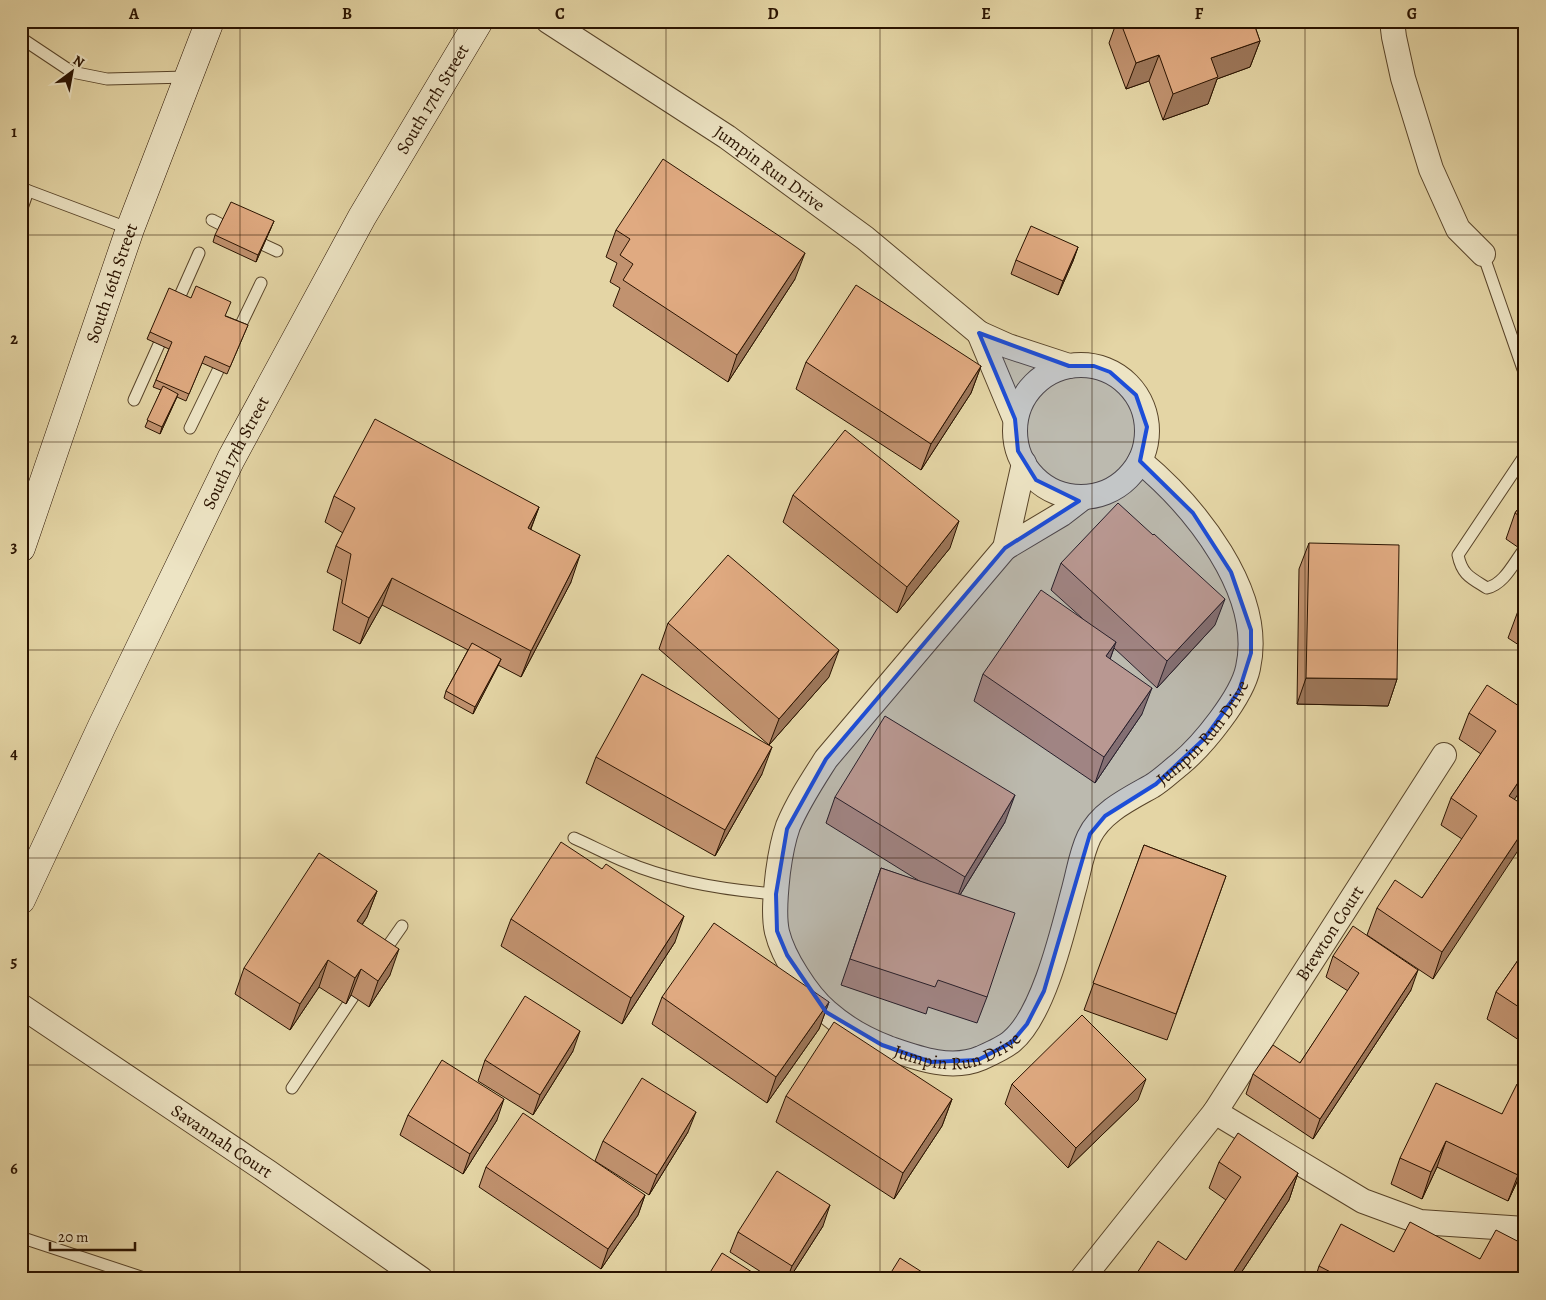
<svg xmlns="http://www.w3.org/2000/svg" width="1546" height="1300" viewBox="0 0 1546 1300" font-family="Alegreya,serif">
	<rect width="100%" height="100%" fill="#e4d5a5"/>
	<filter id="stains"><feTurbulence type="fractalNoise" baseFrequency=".004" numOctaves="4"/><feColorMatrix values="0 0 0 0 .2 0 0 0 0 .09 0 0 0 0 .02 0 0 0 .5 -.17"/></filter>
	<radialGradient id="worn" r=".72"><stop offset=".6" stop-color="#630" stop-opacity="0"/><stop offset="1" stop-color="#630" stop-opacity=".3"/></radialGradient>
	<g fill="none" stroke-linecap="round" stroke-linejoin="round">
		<defs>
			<g id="service">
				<polyline points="21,38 72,72 107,79 187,77"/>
				<polyline points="21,188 130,229"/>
				<polyline points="21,211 28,191"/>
				<polyline points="212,220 234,231"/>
				<polyline points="251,239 277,251"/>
				<polyline points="1483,254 1525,375"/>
				<polyline points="175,307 199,253"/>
				<polyline points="236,335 261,283"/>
				<polyline points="134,400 165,331"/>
				<polyline points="190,428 225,356"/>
				<path d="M1523,551C1513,564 1504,584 1487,588C1471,578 1462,575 1458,555L1525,455"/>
				<path d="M574,838C592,846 609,855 626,862C673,882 725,890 776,894"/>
				<polyline points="381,956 402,926"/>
				<polyline points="292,1088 361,985"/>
				<polyline points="21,1242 23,1238 147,1279"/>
			</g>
			<g id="minor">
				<path id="s1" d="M548,21L727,137L865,238L979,333"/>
				<polyline points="1392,21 1394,37 1403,78 1431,169 1458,229 1483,254"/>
				<circle cx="1081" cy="431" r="66"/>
				<polyline points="1015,419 979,333 1008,346 1069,366"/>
				<polyline points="1024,463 1005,548 1062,514 1084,497"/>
				<path id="s2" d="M1005,548L826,759C812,781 798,802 788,826C783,840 780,857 778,872C776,890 773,914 777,932C783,957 807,995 827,1012C844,1027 867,1040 888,1048C917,1058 951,1071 981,1058C990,1054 1004,1048 1012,1041C1044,1014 1063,930 1074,889C1079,871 1081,854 1089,837C1101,812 1129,799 1152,786C1162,780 1171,771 1180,764C1203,745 1242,697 1248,668C1265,592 1194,506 1140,461"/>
				<path id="s3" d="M21,1006L268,1172L421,1279"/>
				<polyline points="1215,1112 1363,1201 1420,1222 1525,1229"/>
				<path id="s4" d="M1082,1279L1215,1112L1444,755"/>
			</g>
			<g id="secondary">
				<path id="s5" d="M21,548L130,229L210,21"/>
				<path id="s6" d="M21,900L102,726L231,459L362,217L479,21"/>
			</g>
		</defs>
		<use href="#service" stroke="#584429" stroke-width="13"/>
		<use href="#minor" stroke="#584429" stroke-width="26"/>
		<use href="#secondary" stroke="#2a1300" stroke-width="29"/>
		<use href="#service" stroke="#ede4c4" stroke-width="11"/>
		<use href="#minor" stroke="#ede4c4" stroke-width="24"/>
		<use href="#secondary" stroke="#ede4c4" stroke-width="28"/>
	</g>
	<g fill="#c1926f" stroke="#2a1300">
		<polygon points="819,21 828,21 825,25"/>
		<polygon points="1117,21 1253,21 1260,41 1250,67 1217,79 1208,104 1163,120 1149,81 1126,89 1109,43"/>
		<polygon points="271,228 256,262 213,242 215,235"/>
		<polygon points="616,230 795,279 728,382 613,306 620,288 610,282 617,263 606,257"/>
		<polygon points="1078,247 1073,261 1058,295 1011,274 1016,260"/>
		<polygon points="226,316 248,325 227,374 202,363 186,401 177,397 160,434 145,427 161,390 153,387 169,349 147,339 150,332"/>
		<polygon points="806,362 981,366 971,393 921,470 796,389"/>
		<polygon points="793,495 950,548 897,613 783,522"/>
		<polygon points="334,496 539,507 531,529 571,582 521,677 498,665 473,714 444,698 446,691 468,650 382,605 360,644 333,630 342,580 327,572 336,546 343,533 325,522"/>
		<polygon points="1525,499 1525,552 1506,539 1515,513"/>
		<polygon points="1309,543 1397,679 1388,706 1297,704 1299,569"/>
		<polygon points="1061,563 1215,625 1157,688 1114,648 1110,659 1142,714 1095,783 974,701 983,674 1083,619 1051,590"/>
		<polygon points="1525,601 1525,649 1508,638 1518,611"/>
		<polygon points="668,623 829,677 769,745 659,649"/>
		<polygon points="1525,710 1525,784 1514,799 1433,979 1367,935 1377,908 1422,898 1462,839 1441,825 1451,798 1481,754 1459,739 1469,713"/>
		<polygon points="596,757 762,774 715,856 586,783"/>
		<polygon points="835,797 1005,822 960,895 987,997 977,1023 928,1007 926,1014 841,985 881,868 921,882 826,823"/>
		<polygon points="1144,845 1226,876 1167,1040 1084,1010"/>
		<polygon points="377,891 367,917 362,925 390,975 369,1007 351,995 346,1004 319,987 290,1030 235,994 244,968"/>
		<polygon points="511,919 675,942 622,1024 501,946"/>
		<polygon points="1525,950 1525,1044 1487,1019 1496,992"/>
		<polygon points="1333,956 1411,990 1313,1139 1246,1094 1253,1074 1300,1063 1348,991 1326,977"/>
		<polygon points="662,997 829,1002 819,1029 767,1103 652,1024"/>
		<polygon points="573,1051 533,1115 478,1081 485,1060"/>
		<polygon points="1012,1084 1138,1100 1068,1168 1005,1104"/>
		<polygon points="1525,1088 1525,1170 1523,1169 1508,1201 1437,1167 1422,1199 1391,1184 1400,1158 1502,1114"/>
		<polygon points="786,1096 952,1099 942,1126 894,1199 776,1122"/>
		<polygon points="408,1115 497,1120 463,1174 400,1135"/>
		<polygon points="688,1132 649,1195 595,1161 603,1141"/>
		<polygon points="1219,1162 1298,1173 1289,1200 1237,1279 1133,1279 1186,1260 1226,1200 1209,1188"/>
		<polygon points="486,1167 645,1195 638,1215 601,1269 479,1187"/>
		<polygon points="823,1226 789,1279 772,1279 730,1252 738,1232"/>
		<polygon points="1394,1252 1480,1259 1525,1279 1315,1279 1319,1266"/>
	</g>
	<g fill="#9d775a" stroke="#2a1300">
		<polygon points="1260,41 1250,67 1217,79 1208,104 1163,120 1173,94 1211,58"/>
		<polygon points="1159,55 1149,81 1126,89 1136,63"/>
		<polygon points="274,221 271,228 256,262 258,255"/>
		<polygon points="1078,247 1073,261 1058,295 1063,281"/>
		<polygon points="805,253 795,279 728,382 737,355"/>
		<polygon points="981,366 971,393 921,470 931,444"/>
		<polygon points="178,394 175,401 160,434 162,427"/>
		<polygon points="539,507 529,533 528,528"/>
		<polygon points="959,521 950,548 897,613 907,587"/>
		<polygon points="580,555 571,582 521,677 531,651"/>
		<polygon points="392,578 382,605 360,644 369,618"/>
		<polygon points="1225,599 1215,625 1157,688 1167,661"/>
		<polygon points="1116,642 1107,668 1106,656"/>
		<polygon points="839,650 829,677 769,745 779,719"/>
		<polygon points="501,659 498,666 473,714 475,707"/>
		<polygon points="1306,678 1397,679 1388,706 1297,704"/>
		<polygon points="1152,688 1142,714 1095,783 1104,757"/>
		<polygon points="772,747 762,774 715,856 725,830"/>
		<polygon points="1525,772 1525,784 1499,822 1509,796"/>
		<polygon points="1015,795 1005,822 955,903 965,877"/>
		<polygon points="1525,828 1525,840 1433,979 1442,952"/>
		<polygon points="377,891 367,917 347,947 357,921"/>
		<polygon points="684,916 675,942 622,1024 631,998"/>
		<polygon points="399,949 390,975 369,1007 378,981"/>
		<polygon points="328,960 319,987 290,1030 300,1004"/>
		<polygon points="361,969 351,995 346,1004 355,978"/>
		<polygon points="1418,970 1411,990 1313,1139 1320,1119"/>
		<polygon points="829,1002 819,1029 767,1103 776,1077"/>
		<polygon points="580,1031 573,1051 533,1115 540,1095"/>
		<polygon points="1146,1079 1138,1100 1068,1168 1076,1148"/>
		<polygon points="504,1099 497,1120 463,1174 470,1154"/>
		<polygon points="952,1099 942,1126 894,1199 903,1173"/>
		<polygon points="696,1112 688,1132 649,1195 657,1175"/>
		<polygon points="1446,1141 1437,1167 1422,1199 1431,1172"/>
		<polygon points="1525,1160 1525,1165 1523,1169 1508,1201 1518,1175"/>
		<polygon points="1298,1173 1289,1200 1237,1279 1229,1279"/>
		<polygon points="645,1195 638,1215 601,1269 608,1249"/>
		<polygon points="830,1205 823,1226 789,1279 787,1279 792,1266"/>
	</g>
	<g fill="#e0aa81" stroke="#2a1300">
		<polygon points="1120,21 1253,21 1260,41 1211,58 1218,77 1173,94 1159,55 1136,63"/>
		<polygon points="663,159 805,253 737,355 623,280 633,264 620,255 630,239 616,230"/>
		<polygon points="231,202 274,221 258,255 215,235"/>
		<polygon points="1031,226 1078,247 1063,281 1016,260"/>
		<polygon points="856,285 981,366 931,444 806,362"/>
		<polygon points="196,286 231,302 225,316 248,325 230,367 205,356 189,394 156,380 172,342 150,332 169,288 191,298"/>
		<polygon points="163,386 178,394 162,427 147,420"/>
		<polygon points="375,419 539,507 528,528 580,555 531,651 392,578 369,618 342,603 351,554 336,546 355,508 334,496"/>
		<polygon points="845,430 959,521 907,587 793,495"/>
		<polygon points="1525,499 1525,520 1515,513"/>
		<polygon points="1118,503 1153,535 1154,534 1225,599 1167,661 1061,563"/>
		<polygon points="1309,543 1399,545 1397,679 1306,678"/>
		<polygon points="728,555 839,650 779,719 668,623"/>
		<polygon points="1041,590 1116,642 1106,656 1152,688 1104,757 983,674"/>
		<polygon points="1525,601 1525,616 1518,611"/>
		<polygon points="472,643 501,659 475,707 446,691"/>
		<polygon points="642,674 772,747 725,830 596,757"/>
		<polygon points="1487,685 1525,710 1525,772 1509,796 1525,806 1525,828 1442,952 1377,908 1395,880 1422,898 1477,816 1451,798 1496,731 1469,713"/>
		<polygon points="885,716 1015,795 965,877 835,797"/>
		<polygon points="561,842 602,869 606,864 684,916 631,998 511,919"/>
		<polygon points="1144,845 1226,876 1176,1014 1093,983"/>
		<polygon points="319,853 377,891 357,921 399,949 378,981 361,969 355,978 328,960 300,1004 244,968"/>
		<polygon points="881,868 1015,913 987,997 938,980 935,987 850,959"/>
		<polygon points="714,923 829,1002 776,1077 662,997"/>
		<polygon points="1353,926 1418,970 1320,1119 1253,1074 1273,1045 1300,1063 1359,973 1333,956"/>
		<polygon points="1525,950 1525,1011 1496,992"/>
		<polygon points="525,996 580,1031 540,1095 485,1060"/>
		<polygon points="1082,1015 1146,1079 1076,1148 1012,1084"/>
		<polygon points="834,1022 952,1099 903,1173 786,1096"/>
		<polygon points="442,1060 504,1099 470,1154 408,1115"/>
		<polygon points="642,1078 696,1112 657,1175 603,1141"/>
		<polygon points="1436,1083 1502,1114 1517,1084 1525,1088 1525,1160 1518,1175 1446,1141 1431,1172 1400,1158"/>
		<polygon points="523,1113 645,1195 608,1249 486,1167"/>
		<polygon points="1238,1133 1298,1173 1229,1279 1133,1279 1158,1241 1186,1260 1241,1177 1219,1162"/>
		<polygon points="777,1171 830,1205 792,1266 738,1232"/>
		<polygon points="1410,1222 1480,1259 1496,1230 1525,1245 1525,1279 1344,1279 1319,1266 1341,1224 1394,1252"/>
		<polygon points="722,1253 763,1279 706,1279"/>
		<polygon points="900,1258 933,1279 887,1279"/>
	</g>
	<path fill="#1d4ed8" fill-opacity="0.2" stroke="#1d4ed8" stroke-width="4" stroke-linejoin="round" d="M979,333L1069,366H1094L1110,372L1136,395L1147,427L1140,461L1193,513L1231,572L1251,630V653L1239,691L1204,739L1156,784L1105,816L1090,834L1044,991L1027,1024L1012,1042L978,1060L931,1062L882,1045L826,1012L787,955L777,931L776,894L787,829L826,759L1005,548L1079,501L1036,480L1018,451L1015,419Z"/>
	<path fill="none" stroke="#2a1300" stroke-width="1" stroke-opacity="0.55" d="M240,21V1279M454,21V1279M666,21V1279M880,21V1279M1092,21V1279M1305,21V1279M21,235H1525M21,442H1525M21,650H1525M21,858H1525M21,1065H1525"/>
	<g text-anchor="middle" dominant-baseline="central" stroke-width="4" stroke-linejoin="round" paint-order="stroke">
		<g font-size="18" fill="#2a1300" stroke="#ede4c4">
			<text stroke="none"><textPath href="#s6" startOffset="901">South 17th Street</textPath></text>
			<text stroke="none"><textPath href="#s1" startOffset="266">Jumpin Run Drive</textPath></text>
			<text stroke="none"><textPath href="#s5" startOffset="280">South 16th Street</textPath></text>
			<text stroke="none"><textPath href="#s6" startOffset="496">South 17th Street</textPath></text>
			<text stroke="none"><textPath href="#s2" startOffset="1136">Jumpin Run Drive</textPath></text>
			<text stroke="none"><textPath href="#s4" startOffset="426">Brewton Court</textPath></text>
			<text stroke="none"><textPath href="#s2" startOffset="701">Jumpin Run Drive</textPath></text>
			<text stroke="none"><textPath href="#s3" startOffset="242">Savannah Court</textPath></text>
		</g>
	</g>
	<rect width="1546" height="1300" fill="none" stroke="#e4d5a5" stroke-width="55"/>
	<g transform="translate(72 72) rotate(32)" stroke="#ede4c4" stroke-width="4" paint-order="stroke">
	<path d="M0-4L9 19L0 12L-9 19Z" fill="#2a1300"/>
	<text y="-8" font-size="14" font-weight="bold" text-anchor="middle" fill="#2a1300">N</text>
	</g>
	<path d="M50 1242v8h85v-8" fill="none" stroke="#2a1300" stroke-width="2.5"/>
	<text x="58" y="1242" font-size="15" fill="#2a1300" stroke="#ede4c4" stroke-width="4" paint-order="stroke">20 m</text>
	<rect x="28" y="28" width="1490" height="1244" fill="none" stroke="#2a1300" stroke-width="2"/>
	<g font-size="16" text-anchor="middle" font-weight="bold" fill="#2a1300">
		<text x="134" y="19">A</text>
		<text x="347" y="19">B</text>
		<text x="560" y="19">C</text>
		<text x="773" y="19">D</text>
		<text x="986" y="19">E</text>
		<text x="1199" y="19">F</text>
		<text x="1412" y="19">G</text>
		<text x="14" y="137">1</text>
		<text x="14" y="344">2</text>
		<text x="14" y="552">3</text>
		<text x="14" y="759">4</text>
		<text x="14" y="967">5</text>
		<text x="14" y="1174">6</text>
	</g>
	<rect width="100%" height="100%" filter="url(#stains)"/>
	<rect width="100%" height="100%" fill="url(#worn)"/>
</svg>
